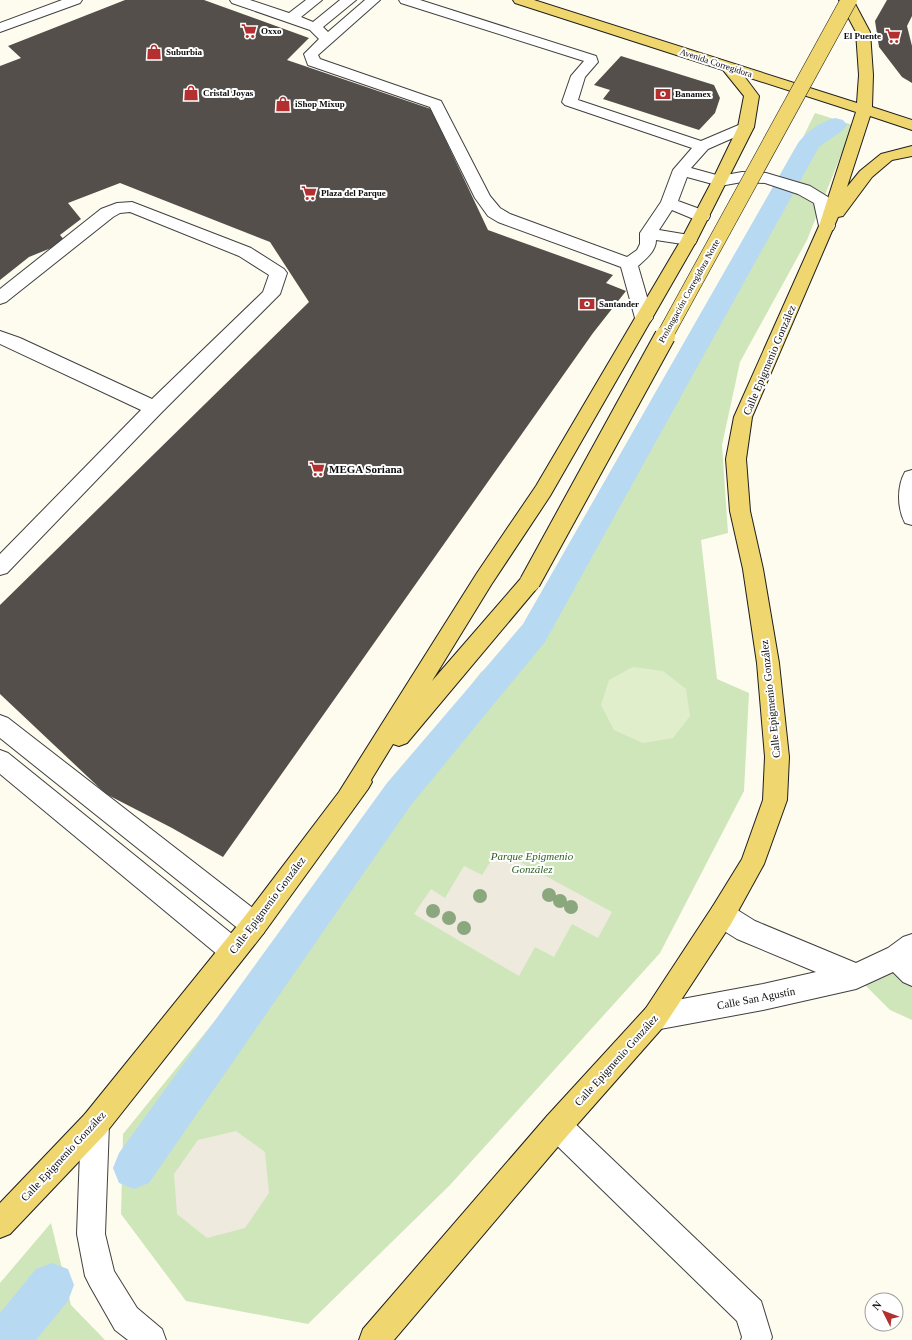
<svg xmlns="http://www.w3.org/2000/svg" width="912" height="1340" viewBox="0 0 912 1340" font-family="'Times New Roman',serif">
	<rect width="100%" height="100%" fill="#fefcef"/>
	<g fill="#cfe6bb">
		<polygon points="815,113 853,125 807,240 740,362 722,445 728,533 701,540 717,679 749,693 744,791 660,953 450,1185 308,1324 186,1301 121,1214 123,1134 252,975 481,672 533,637 704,338"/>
		<polygon points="912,946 912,1020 890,1010 856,976"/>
		<polygon points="51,1223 71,1305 105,1340 0,1340 0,1283"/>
	</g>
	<polygon fill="#e1eecc" points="633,667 663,671 686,689 690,716 673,738 643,743 614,730 601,705 609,680"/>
	<g fill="#eeeade">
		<polygon points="498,850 612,912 598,938 572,924 554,957 535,947 519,976 414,914 431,889 445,898 464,866 482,875"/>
		<polygon points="236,1131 265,1152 269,1193 245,1228 207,1238 177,1214 174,1174 198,1140"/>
	</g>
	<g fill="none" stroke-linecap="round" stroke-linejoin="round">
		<g fill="#b7d9f2" fill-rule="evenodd">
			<path d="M835,118L843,120L847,125L843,130L819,147L545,642L411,805L149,1183L134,1189L119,1183L113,1168L119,1153L387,783L523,624L798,143C806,132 822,121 835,118Z"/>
			<polygon points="52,1263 68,1269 74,1285 68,1301 36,1340 0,1340 0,1313 36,1269"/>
		</g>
	</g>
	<g fill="#554f4b">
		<polygon points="125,0 204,0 309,38 287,60 431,109 488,230 613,275 606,283 626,291 593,333 223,857 172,828 106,794 0,694 0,605 309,302 270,242 120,183 68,203 81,219 60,235 66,242 29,257 0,280 0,66 21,58 8,46"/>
		<polygon points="887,0 912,0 912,16 907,26 912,46 912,83 902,77 879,47 875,21"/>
		<polygon points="621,56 714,85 720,98 715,113 699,130 603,99 610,90 594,85"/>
	</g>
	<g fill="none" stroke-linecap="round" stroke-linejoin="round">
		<defs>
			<g id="minor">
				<polygon points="62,0 82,0 80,3 0,32 0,23"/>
				<path d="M230,0H250L289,13L306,0H322L301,17L313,22L340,0H356L323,27L328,32L365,0H380L318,55L320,59L441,101L490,196L500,208L510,214L627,257L637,250L640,244V233L661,202L673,170L692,148L565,105L562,102L571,76L584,61L401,3L399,0H420L596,56L598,62L585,77L578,100L701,141L741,124L746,122L751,124L754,127L751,130L708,149L691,168L720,176L742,172L766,173L810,186L828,197L830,201L835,226L833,230L827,231L821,230L819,226L814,203L798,194L765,183L742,182L720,186L687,177L678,201L708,212L710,216L708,220L702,221L696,220L672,210L659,230L695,236L697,240L695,244L689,245L656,240C656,251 646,259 638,266L653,318L650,322L644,324L638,322L635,318L621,267L498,222L488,216L475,198L430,107L308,65L304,54L319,39L310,30L232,3Z"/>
				<polygon points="132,202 251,248 284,269 287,273 280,294 161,413 7,573 0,575 0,554 141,410 0,344 0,331 20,338 152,399 263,292 269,275 239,256 130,212 120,213 113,217 6,302 0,304 0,289 101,209 117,203"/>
				<path d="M912,470V525L905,523C897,508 897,486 905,472Z"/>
				<polygon points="0,715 8,718 263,916 267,925 263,934 254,937 245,934 0,738"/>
				<polygon points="0,750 8,753 242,942 246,951 242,960 233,963 224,960 0,774"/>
				<polygon points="722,903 731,906 755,921 856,963 888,948 903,937 912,934 912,986 903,982 893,972 856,989 763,1010 655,1030 646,1026 642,1017 646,1008 655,1004 763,984 816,972 737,939 713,924 710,915 713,906"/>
				<polygon points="95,1110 105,1114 109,1124 105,1234 114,1271 137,1308 162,1329 166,1340 128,1340 115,1330 90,1286 85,1276 77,1234 81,1124 85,1114"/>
				<polygon points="557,1112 567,1116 761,1301 772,1337 771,1340 741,1340 742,1337 737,1321 547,1136 543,1126 547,1116"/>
			</g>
			<polygon id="major" points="513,0 534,0 857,103 859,75 856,32 839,0 853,0 870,32 873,75 872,107 912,120 912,130 870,116 847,187 860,171 881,154 912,146 912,156 892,160 872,177 843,216 838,217 752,417 746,459 750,511 763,569 779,663 789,757 787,800 764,864 731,924 664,1026 567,1136 394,1340 359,1340 363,1329 547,1116 646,1008 713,906 742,859 763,800 765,757 757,663 743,569 730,511 726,459 734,417 819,226 856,112 744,76 759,96 754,127 697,240 550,496 491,585 432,681 523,576 530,574 537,576 540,582 537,588 407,743 399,746 393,744 371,780 372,782 368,789 263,934 105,1134 10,1234 0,1238 0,1203 85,1114 245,916 339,792 477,573 536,486 635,318 681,240 712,181 738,127 744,96 723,70 515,3"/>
		</defs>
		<use href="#minor" stroke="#404040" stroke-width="2"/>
		<use href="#major" stroke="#1e1e1e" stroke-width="2"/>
		<use href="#minor" fill="#fff" fill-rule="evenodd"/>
		<use href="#major" fill="#efd66e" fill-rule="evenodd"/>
		<defs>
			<polyline id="major-bridge-far1" points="664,337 849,0"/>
			<polyline id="major-bridge" points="530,582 665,336"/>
		</defs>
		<use href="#major-bridge-far1" stroke="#1e1e1e" stroke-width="17" stroke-linecap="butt"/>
		<use href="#major-bridge" stroke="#1e1e1e" stroke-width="22" stroke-linecap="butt"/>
		<use href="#major-bridge-far1" stroke="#efd66e" stroke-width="16"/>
		<use href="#major-bridge" stroke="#efd66e" stroke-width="20"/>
	</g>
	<g fill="#8aa77e">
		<circle cx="549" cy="895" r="7"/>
		<circle cx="480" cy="896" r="7"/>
		<circle cx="560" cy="901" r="7"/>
		<circle cx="571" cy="907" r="7"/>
		<circle cx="433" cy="911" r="7"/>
		<circle cx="449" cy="918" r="7"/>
		<circle cx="464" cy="928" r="7"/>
	</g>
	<defs>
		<symbol id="supermarket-bare" viewBox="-9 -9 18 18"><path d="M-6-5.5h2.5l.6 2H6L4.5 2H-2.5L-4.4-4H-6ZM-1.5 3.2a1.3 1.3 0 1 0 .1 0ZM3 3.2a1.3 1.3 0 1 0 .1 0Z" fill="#b42f2f" stroke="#fff" stroke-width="2.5" paint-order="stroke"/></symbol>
		<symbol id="shop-bare" viewBox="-9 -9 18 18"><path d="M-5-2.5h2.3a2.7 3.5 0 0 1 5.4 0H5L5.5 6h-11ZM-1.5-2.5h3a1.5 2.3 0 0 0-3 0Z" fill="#b42f2f" stroke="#fff" stroke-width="2.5" paint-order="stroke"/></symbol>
		<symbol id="bank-bare" viewBox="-9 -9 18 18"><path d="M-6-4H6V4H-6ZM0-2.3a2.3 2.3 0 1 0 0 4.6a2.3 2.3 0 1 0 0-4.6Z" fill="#b42f2f" stroke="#fff" stroke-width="2.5" paint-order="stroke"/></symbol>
	</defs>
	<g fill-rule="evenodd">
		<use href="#supermarket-bare" x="238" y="20" width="22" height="22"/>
		<use href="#supermarket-bare" x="882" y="25" width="22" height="22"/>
		<use href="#shop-bare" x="143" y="41" width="22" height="22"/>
		<use href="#shop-bare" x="180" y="82" width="22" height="22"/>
		<use href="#bank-bare" x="652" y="83" width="22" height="22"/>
		<use href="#shop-bare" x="272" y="93" width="22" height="22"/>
		<use href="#supermarket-bare" x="298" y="182" width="22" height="22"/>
		<use href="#bank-bare" x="576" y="293" width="22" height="22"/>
		<use href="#supermarket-bare" x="306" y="458" width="22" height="22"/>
	</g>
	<g text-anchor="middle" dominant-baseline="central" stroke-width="4" stroke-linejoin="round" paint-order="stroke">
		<g font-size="9" font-weight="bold" fill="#0d0d0d" stroke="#fff" text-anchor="start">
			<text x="261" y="31">Oxxo</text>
			<text x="881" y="36" text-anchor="end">El Puente</text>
			<text x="166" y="52">Suburbia</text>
			<text x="203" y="93">Cristal Joyas</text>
			<text x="675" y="94">Banamex</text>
			<text x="295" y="104">iShop Mixup</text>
			<text x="321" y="193">Plaza del Parque</text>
			<text x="599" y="304">Santander</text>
		</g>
		<g font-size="9" fill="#0d0d0d" stroke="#fff">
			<text transform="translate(716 63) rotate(18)">Avenida Corregidora</text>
			<text transform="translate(689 291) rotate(-61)">Prolongación Corregidora Norte</text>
		</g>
		<g font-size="11" fill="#0d0d0d" stroke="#fff">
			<text transform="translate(769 360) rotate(-67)">Calle Epigmenio González</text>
			<text transform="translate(770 699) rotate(-96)">Calle Epigmenio González</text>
			<text transform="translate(267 905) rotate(-53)">Calle Epigmenio González</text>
			<text transform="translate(756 998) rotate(-11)">Calle San Agustín</text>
			<text transform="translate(616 1060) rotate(-48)">Calle Epigmenio González</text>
			<text transform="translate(63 1156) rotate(-47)">Calle Epigmenio González</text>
		</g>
		<g font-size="11" font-weight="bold" fill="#0d0d0d" stroke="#fff" text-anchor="start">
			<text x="329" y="469">MEGA Soriana</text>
		</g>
		<g font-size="11" font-style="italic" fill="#2c6122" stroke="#fff">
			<text x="532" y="856">Parque Epigmenio<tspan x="532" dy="13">González</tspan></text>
		</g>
	</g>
	<g transform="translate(884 1312) rotate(312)"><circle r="19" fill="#ffffff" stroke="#9e9e9e"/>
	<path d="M0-3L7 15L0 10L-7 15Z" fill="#b42f2f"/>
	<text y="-6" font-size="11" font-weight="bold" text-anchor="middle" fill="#0d0d0d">N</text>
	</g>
</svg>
